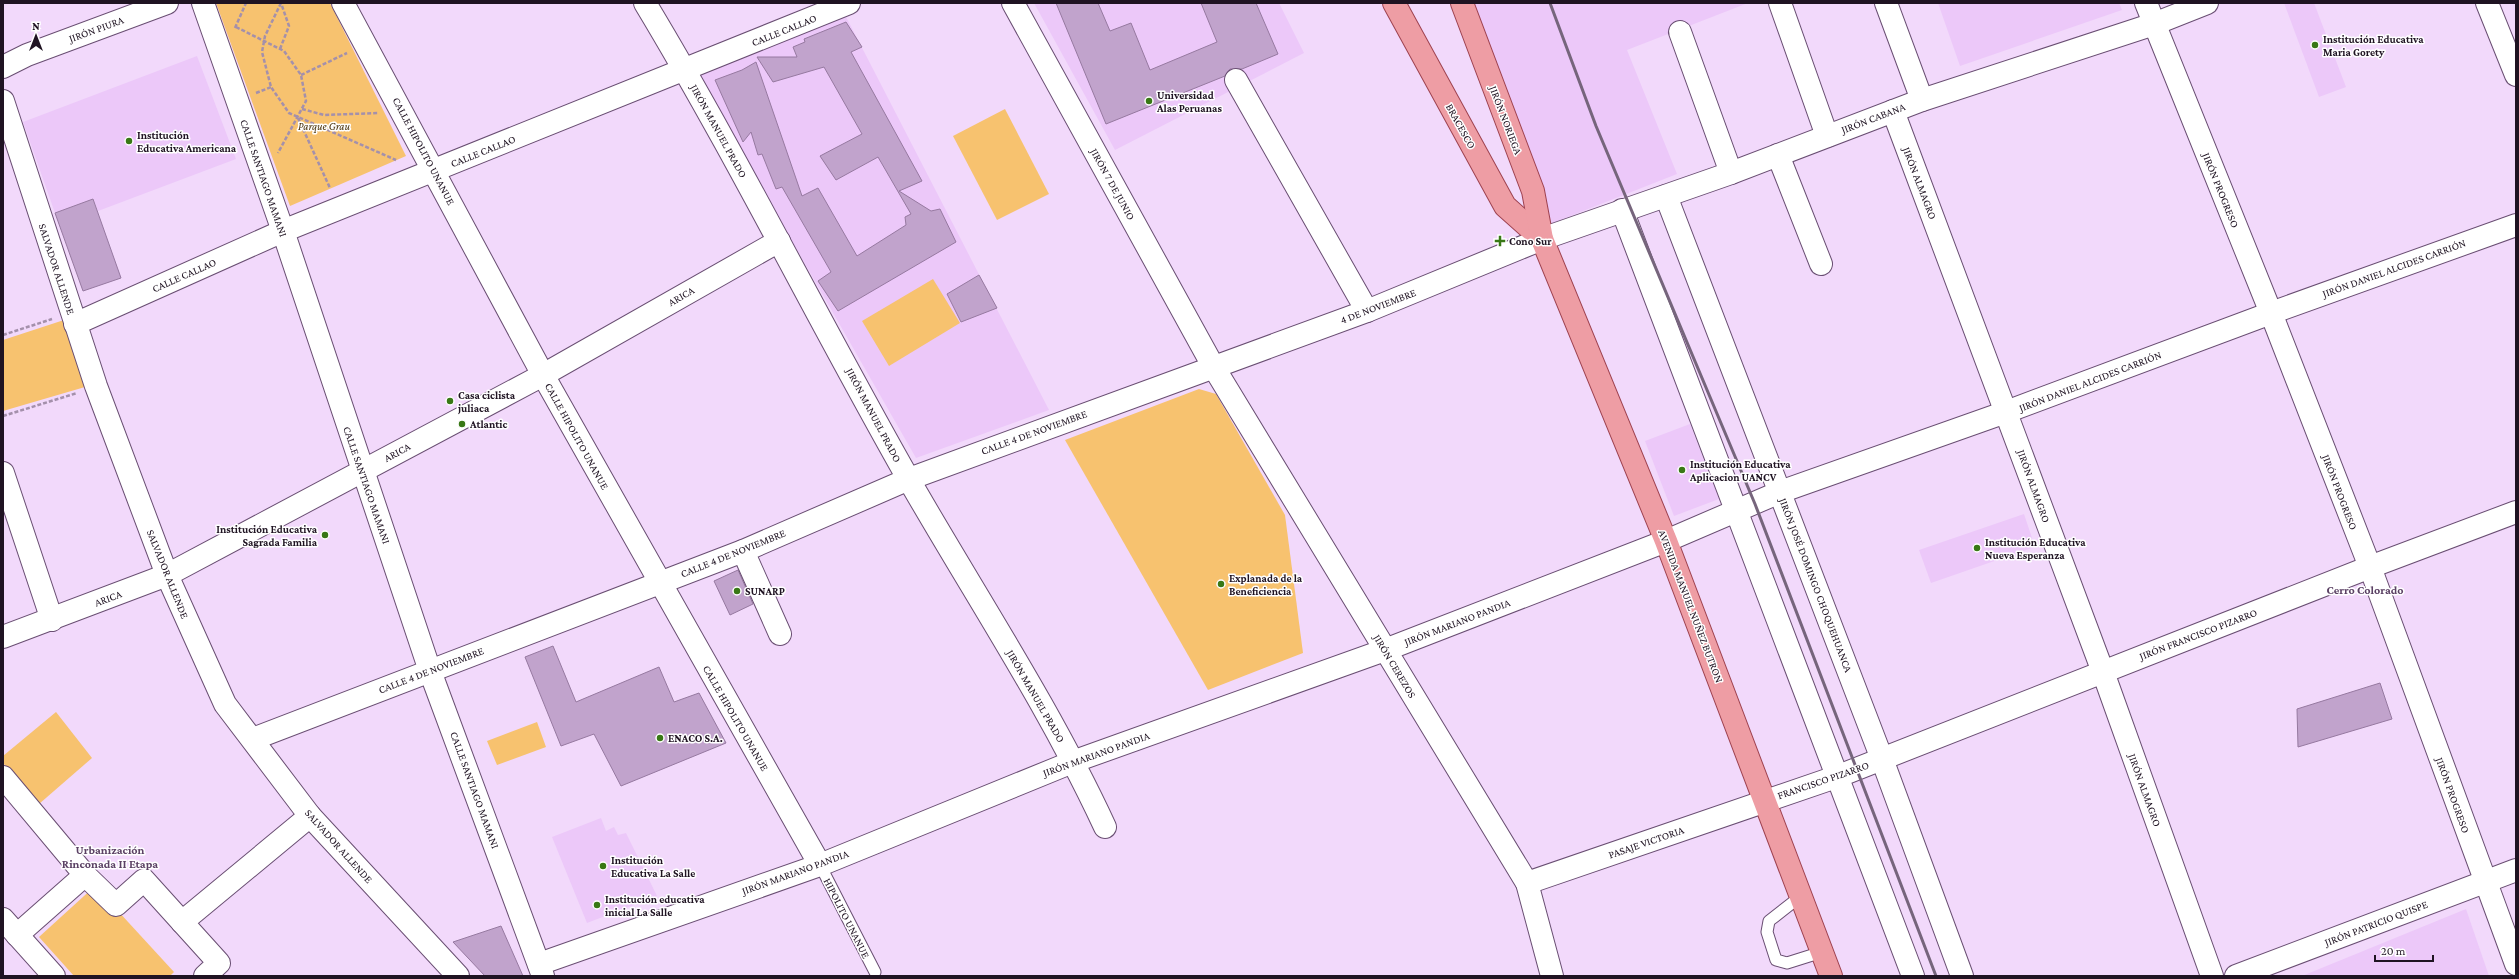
<svg xmlns="http://www.w3.org/2000/svg" width="2519" height="979" viewBox="0 0 2519 979" font-family="'Crimson Pro',serif">
	<rect width="100%" height="100%" fill="#f2d9fb"/>
	<g fill="#ecc8f9">
		<polygon points="1034,3 1279,3 1304,53 1115,150"/>
		<polygon points="1473,3 1748,3 1627,50 1677,174 1550,224"/>
		<polygon points="1938,3 2119,3 2122,10 1960,66"/>
		<polygon points="2284,3 2314,3 2346,87 2319,97"/>
		<polygon points="841,7 1049,410 916,458 697,75"/>
		<polygon points="197,56 236,159 98,211 93,199 55,213 23,122"/>
		<polygon points="1690,424 1719,499 1674,516 1645,441"/>
		<polygon points="2024,514 2035,547 1931,583 1919,550"/>
		<polygon points="601,818 606,831 614,827 618,835 626,833 657,896 587,923 552,837"/>
		<polygon points="2466,909 2489,976 2302,976"/>
	</g>
	<g fill="#f7c26f">
		<polygon points="216,3 330,3 406,156 290,206"/>
		<polygon points="1005,109 1049,194 997,220 953,136"/>
		<polygon points="933,279 960,323 889,366 862,321"/>
		<polygon points="64,320 85,387 3,411 3,340"/>
		<polygon points="1199,389 1216,394 1285,515 1303,653 1208,690 1065,440"/>
		<polygon points="56,712 92,758 39,804 3,763 3,756"/>
		<polygon points="537,722 546,747 497,765 487,741"/>
		<polygon points="95,886 174,972 170,976 74,976 39,937"/>
	</g>
	<g fill="#c1a3cc" stroke="#9679a0">
		<polygon points="1056,3 1098,3 1110,31 1131,23 1150,70 1217,42 1201,3 1256,3 1278,54 1242,69 1230,69 1225,76 1106,124"/>
		<polygon points="846,22 862,47 851,52 922,181 899,191 931,211 940,209 956,242 838,311 818,281 831,272 782,187 776,189 762,154 758,155 751,132 743,142 715,80 742,70 756,62 802,196 818,188 857,256 906,225 905,217 911,214 878,157 836,180 820,156 862,134 824,67 773,82 757,57 797,57 793,47 805,42 804,39"/>
		<polygon points="93,199 121,278 83,291 55,213"/>
		<polygon points="979,275 997,308 961,322 947,294"/>
		<polygon points="738,570 753,604 730,615 714,581"/>
		<polygon points="553,646 576,702 659,667 674,702 699,693 726,743 621,786 594,734 561,746 525,657"/>
		<polygon points="2380,683 2392,719 2298,747 2297,709"/>
		<polygon points="501,926 523,976 485,976 453,942"/>
	</g>
	<g fill="none" stroke-linecap="round" stroke-linejoin="round">
		<defs>
			<g id="lane">
				<polyline points="820,865 875,972"/>
				<polyline points="1801,896 1769,921 1767,932 1776,960 1787,963 1822,952"/>
			</g>
			<g id="street">
				<polyline points="203,3 283,231 430,671 543,976"/>
				<polyline points="343,3 543,375 820,865"/>
				<path d="M645,3C739,159 819,322 909,480C975,595 1049,706 1105,827"/>
				<polyline points="1013,3 1213,366"/>
				<polyline points="1780,3 1827,136"/>
				<polyline points="1886,3 1922,100"/>
				<polyline points="2146,3 2271,313 2370,567 2516,964"/>
				<polyline points="2487,3 2516,75"/>
				<polyline points="1680,32 1731,173"/>
				<polyline points="3,67 27,55 167,3"/>
				<polyline points="1236,80 1367,311"/>
				<polyline points="3,101 96,386 167,575 225,704 310,816 458,976"/>
				<polyline points="1893,111 2103,672 2212,976"/>
				<polyline points="1778,155 1821,264"/>
				<path d="M1622,210C1720,465 1815,721 1913,976"/>
				<polyline points="75,324 283,231 849,3"/>
				<polyline points="3,473 52,620"/>
				<polyline points="743,551 780,634"/>
				<polyline points="3,637 167,575 543,375 779,241"/>
				<polyline points="253,739 743,551 909,479 1367,311 1542,239"/>
				<polyline points="3,777 85,875 116,905 144,880 219,963 205,976"/>
				<polyline points="1527,883 1836,777 2370,567 2516,512"/>
				<polyline points="3,919 54,976"/>
				<polyline points="182,922 310,816"/>
				<polyline points="17,935 85,875"/>
				<polyline points="539,964 820,865 1075,761 1385,650 1666,541 1780,492 2006,412 2271,313 2516,225"/>
				<polyline points="2236,976 2516,870"/>
			</g>
			<g id="secondary">
				<polyline points="1666,196 1882,759 1962,976"/>
				<polyline points="1542,239 1731,173 1922,100 2154,24 2207,3"/>
				<polyline points="1213,366 1527,883 1552,976"/>
			</g>
			<g id="primary">
				<polyline points="1394,3 1505,206 1542,239"/>
				<polyline points="1462,3 1533,191 1542,239 1666,541 1831,976"/>
			</g>
		</defs>
		<use href="#lane" stroke="#694e72" stroke-width="13"/>
		<use href="#street" stroke="#694e72" stroke-width="24"/>
		<use href="#secondary" stroke="#694e72" stroke-width="24"/>
		<use href="#primary" stroke="#9e4250" stroke-width="24"/>
		<g stroke="#a490ab" stroke-width="2.5" stroke-dasharray="4 2" stroke-linecap="butt">
			<polyline points="281,3 265,36 262,52 271,87 289,113 396,160"/>
			<polyline points="236,27 284,51 301,75 306,101 278,153"/>
			<polyline points="235,28 246,3"/>
			<polyline points="280,49 289,26 281,3"/>
			<polyline points="301,75 347,53"/>
			<polyline points="256,93 271,87"/>
			<polyline points="302,109 324,115 379,113"/>
			<polyline points="298,118 330,188"/>
			<polyline points="3,335 52,319"/>
			<polyline points="3,416 77,393"/>
		</g>
		<use href="#lane" stroke="#fff" stroke-width="11"/>
		<use href="#street" stroke="#fff" stroke-width="22"/>
		<use href="#secondary" stroke="#fff" stroke-width="22"/>
		<use href="#primary" stroke="#ee9da4" stroke-width="22"/>
		<polyline stroke="#76657c" stroke-width="3" points="1550,3 1596,126 1755,504 1936,976"/>
	</g>
	<g fill="#387815" stroke="#fff" stroke-width="1.5">
		<circle cx="2315" cy="45" r="4"/>
		<circle cx="1149" cy="101" r="4"/>
		<circle cx="129" cy="141" r="4"/>
		<path d="M1498 235h4v4h4v4h-4v4h-4v-4h-4v-4h4z"/>
		<circle cx="450" cy="401" r="4"/>
		<circle cx="462" cy="424" r="4"/>
		<circle cx="1682" cy="470" r="4"/>
		<circle cx="325" cy="535" r="4"/>
		<circle cx="1977" cy="548" r="4"/>
		<circle cx="1221" cy="584" r="4"/>
		<circle cx="737" cy="591" r="4"/>
		<circle cx="660" cy="738" r="4"/>
		<circle cx="603" cy="866" r="4"/>
		<circle cx="597" cy="905" r="4"/>
	</g>
	<g text-anchor="middle" dominant-baseline="central" stroke-width="3" stroke-linejoin="round" paint-order="stroke">
		<g font-size="11" fill="#1f1322" stroke="#fff">
			<text transform="translate(96 29) rotate(-20)">JIRÓN PIURA</text>
			<text transform="translate(784 30) rotate(-22)">CALLE CALLAO</text>
			<text transform="translate(1873 118) rotate(-21)">JIRÓN CABANA</text>
			<text transform="translate(1506 120) rotate(69)">JIRÓN NORIEGA</text>
			<text transform="translate(1461 126) rotate(61)">BRACESCO</text>
			<text transform="translate(719 131) rotate(61)">JIRÓN MANUEL PRADO</text>
			<text transform="translate(424 151) rotate(62)">CALLE HIPOLITO UNANUE</text>
			<text transform="translate(483 151) rotate(-22)">CALLE CALLAO</text>
			<text transform="translate(264 178) rotate(71)">CALLE SANTIAGO MAMANI</text>
			<text transform="translate(1920 183) rotate(69)">JIRÓN ALMAGRO</text>
			<text transform="translate(1113 184) rotate(61)">JIRÓN 7 DE JUNIO</text>
			<text transform="translate(2221 190) rotate(68)">JIRÓN PROGRESO</text>
			<text transform="translate(2394 268) rotate(-20)">JIRÓN DANIEL ALCIDES CARRIÓN</text>
			<text transform="translate(57 269) rotate(72)">SALVADOR ALLENDE</text>
			<text transform="translate(184 275) rotate(-24)">CALLE CALLAO</text>
			<text transform="translate(681 296) rotate(-30)">ARICA</text>
			<text transform="translate(1378 306) rotate(-21)">4 DE NOVIEMBRE</text>
			<text transform="translate(2090 381) rotate(-21)">JIRÓN DANIEL ALCIDES CARRIÓN</text>
			<text transform="translate(874 415) rotate(62)">JIRÓN MANUEL PRADO</text>
			<text transform="translate(1034 432) rotate(-20)">CALLE 4 DE NOVIEMBRE</text>
			<text transform="translate(577 436) rotate(61)">CALLE HIPOLITO UNANUE</text>
			<text transform="translate(397 452) rotate(-28)">ARICA</text>
			<text transform="translate(367 485) rotate(71)">CALLE SANTIAGO MAMANI</text>
			<text transform="translate(2034 486) rotate(70)">JIRÓN ALMAGRO</text>
			<text transform="translate(2340 492) rotate(69)">JIRÓN PROGRESO</text>
			<text transform="translate(733 553) rotate(-22)">CALLE 4 DE NOVIEMBRE</text>
			<text transform="translate(168 574) rotate(68)">SALVADOR ALLENDE</text>
			<text transform="translate(1816 585) rotate(69)">JIRÓN JOSÉ DOMINGO CHOQUEHUANCA</text>
			<text transform="translate(108 598) rotate(-21)">ARICA</text>
			<text transform="translate(1691 606) rotate(69)">AVENIDA MANUEL NUÑEZ BUTRON</text>
			<text transform="translate(1457 622) rotate(-21)">JIRÓN MARIANO PANDIA</text>
			<text transform="translate(2198 634) rotate(-21)">JIRÓN FRANCISCO PIZARRO</text>
			<text transform="translate(1395 666) rotate(59)">JIRÓN CEREZOS</text>
			<text transform="translate(431 670) rotate(-21)">CALLE 4 DE NOVIEMBRE</text>
			<text transform="translate(1036 696) rotate(60)">JIRÓN MANUEL PRADO</text>
			<text transform="translate(736 718) rotate(60)">CALLE HIPOLITO UNANUE</text>
			<text transform="translate(1096 754) rotate(-20)">JIRÓN MARIANO PANDIA</text>
			<text transform="translate(1823 780) rotate(-19)">FRANCISCO PIZARRO</text>
			<text transform="translate(475 790) rotate(70)">CALLE SANTIAGO MAMANI</text>
			<text transform="translate(2145 790) rotate(70)">JIRÓN ALMAGRO</text>
			<text transform="translate(2453 795) rotate(70)">JIRÓN PROGRESO</text>
			<text transform="translate(1646 842) rotate(-19)">PASAJE VICTORIA</text>
			<text transform="translate(339 846) rotate(48)">SALVADOR ALLENDE</text>
			<text transform="translate(795 872) rotate(-20)">JIRÓN MARIANO PANDIA</text>
			<text transform="translate(847 918) rotate(63)">HIPOLITO UNANUE</text>
			<text transform="translate(2376 923) rotate(-21)">JIRÓN PATRICIO QUISPE</text>
		</g>
		<g font-size="11" font-weight="bold" fill="#1f1322" stroke="#fff" text-anchor="start">
			<text x="2323" y="39">Institución Educativa<tspan x="2323" dy="13">Maria Gorety</tspan></text>
			<text x="1157" y="95">Universidad<tspan x="1157" dy="13">Alas Peruanas</tspan></text>
			<text x="137" y="135">Institución<tspan x="137" dy="13">Educativa Americana</tspan></text>
			<text x="1509" y="241">Cono Sur</text>
			<text x="458" y="395">Casa ciclista<tspan x="458" dy="13">juliaca</tspan></text>
			<text x="470" y="424">Atlantic</text>
			<text x="1690" y="464">Institución Educativa<tspan x="1690" dy="13">Aplicacion UANCV</tspan></text>
			<text x="317" y="529" text-anchor="end">Institución Educativa<tspan x="317" dy="13">Sagrada Familia</tspan></text>
			<text x="1985" y="542">Institución Educativa<tspan x="1985" dy="13">Nueva Esperanza</tspan></text>
			<text x="1229" y="578">Explanada de la<tspan x="1229" dy="13">Beneficiencia</tspan></text>
			<text x="745" y="591">SUNARP</text>
			<text x="668" y="738">ENACO S.A.</text>
			<text x="611" y="860">Institución<tspan x="611" dy="13">Educativa La Salle</tspan></text>
			<text x="605" y="899">Institución educativa<tspan x="605" dy="13">inicial La Salle</tspan></text>
		</g>
		<g font-size="11" font-style="italic" fill="#473008" stroke="#fff">
			<text x="324" y="126">Parque Grau</text>
		</g>
		<g font-size="12" font-weight="bold" fill="#5b4164" stroke="#fff">
			<text x="2365" y="590">Cerro Colorado</text>
			<text x="110" y="850">Urbanización<tspan x="110" dy="14">Rinconada II Etapa</tspan></text>
		</g>
	</g>
	<rect width="2519" height="979" fill="none" stroke="#1f1322" stroke-width="8"/>
	<g transform="translate(36 36)" stroke="#ffffff" stroke-width="3" paint-order="stroke">
	<path d="M0-3L7 15L0 10L-7 15Z" fill="#1f1322"/>
	<text y="-6" font-size="11" font-weight="bold" text-anchor="middle" fill="#1f1322">N</text>
	</g>
	<path d="M2375 955v6h58v-6" fill="none" stroke="#1f1322" stroke-width="2"/>
	<text x="2381" y="955" font-size="12" fill="#1f1322" stroke="#ffffff" stroke-width="3" paint-order="stroke">20 m</text>
</svg>
